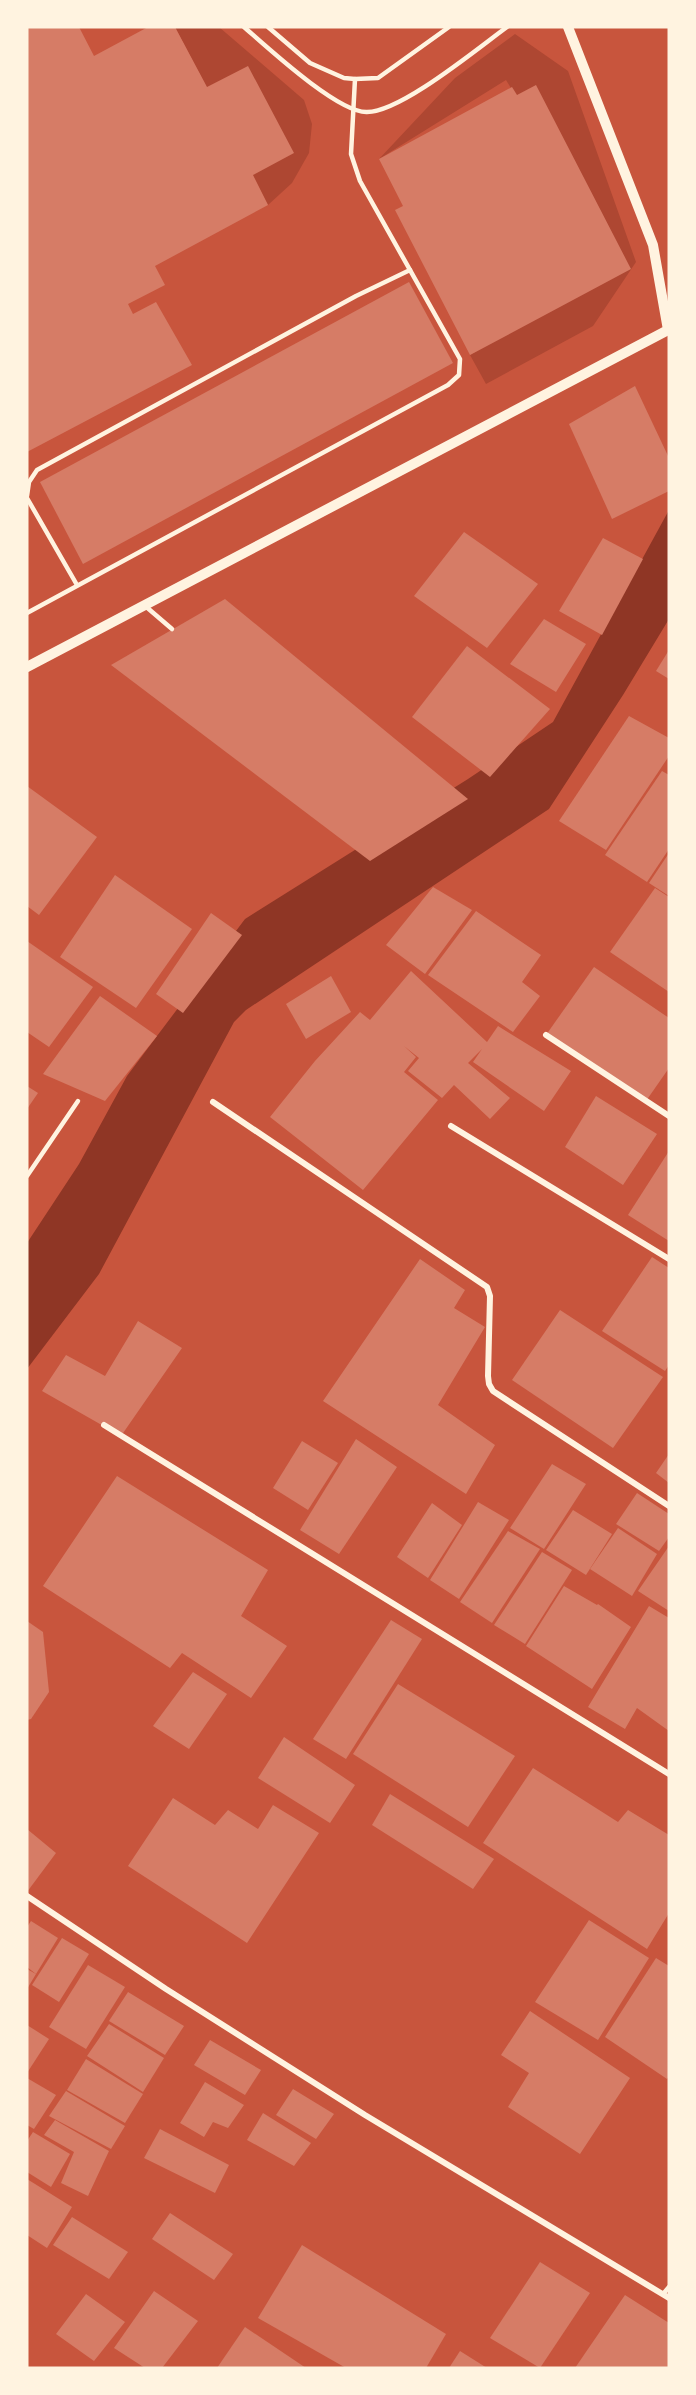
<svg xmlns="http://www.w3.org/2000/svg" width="696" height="2395" viewBox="0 0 696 2395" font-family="Lato,sans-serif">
	<rect width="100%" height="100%" fill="#c8553d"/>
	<g fill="#ae4732">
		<polygon points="175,27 219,27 304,100 312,124 309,153 292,183 268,205"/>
		<polygon points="515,34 568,71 636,262 593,326 486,384 470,355 621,266 506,80 379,159 455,78"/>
	</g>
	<polygon fill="#8f3625" points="669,510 669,619 623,695 549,809 246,1010 234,1022 99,1274 27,1369 27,1243 79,1164 127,1076 157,1036 245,919 468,779 553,722"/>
	<g fill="#d67c66">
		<polygon points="27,27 79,27 94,56 148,27 175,27 207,87 248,66 294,153 253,175 268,205 155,266 165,285 128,304 133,314 156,302 192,365 27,452"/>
		<polygon points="536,85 631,269 470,355 395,210 403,206 379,159 512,87 517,95"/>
		<polygon points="409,282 453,363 83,564 40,482"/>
		<polygon points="635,386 669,458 669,491 612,519 569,424"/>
		<polygon points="464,532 538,584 487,648 414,596"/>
		<polygon points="603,538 643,559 602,635 559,611"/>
		<polygon points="225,599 468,799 370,861 111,665"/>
		<polygon points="544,619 586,644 556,692 510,664"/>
		<polygon points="467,646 550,709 490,777 412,717"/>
		<polygon points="669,650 669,679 656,671"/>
		<polygon points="629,716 669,738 669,756 606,850 559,821"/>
		<polygon points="662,771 669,775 669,849 647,882 605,855"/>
		<polygon points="27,786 97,837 39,915 27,906"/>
		<polygon points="669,853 669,896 649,883"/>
		<polygon points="115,875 192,929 136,1008 60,957"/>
		<polygon points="433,887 472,910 425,974 386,945"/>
		<polygon points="655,888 669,897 669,992 610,952"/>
		<polygon points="476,911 541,955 522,982 540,996 513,1032 428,975"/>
		<polygon points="211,913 242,935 183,1013 156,994"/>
		<polygon points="27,941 93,987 49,1047 27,1032"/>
		<polygon points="594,967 669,1018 669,1068 646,1101 546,1035"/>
		<polygon points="411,971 487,1042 498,1026 571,1071 544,1111 473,1062 482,1049 468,1063 510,1098 490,1119 454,1085 442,1098 408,1071 419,1058 404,1046 416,1057 404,1072 438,1100 363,1190 270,1117 315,1061 360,1012 370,1020"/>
		<polygon points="331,976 351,1012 306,1039 286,1004"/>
		<polygon points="100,996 157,1036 105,1101 43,1074"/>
		<polygon points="27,1086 38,1093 27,1109"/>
		<polygon points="596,1096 657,1134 623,1185 565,1147"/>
		<polygon points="669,1151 669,1241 628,1215"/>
		<polygon points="652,1257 669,1268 669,1365 665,1371 602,1331"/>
		<polygon points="420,1259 465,1290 454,1308 485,1327 438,1405 495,1445 466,1494 323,1401"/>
		<polygon points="560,1310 663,1377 613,1448 512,1380"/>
		<polygon points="138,1321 182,1348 121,1436 42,1391 66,1355 105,1376"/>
		<polygon points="356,1439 397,1467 339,1554 300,1530"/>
		<polygon points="302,1441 338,1463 308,1510 273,1488"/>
		<polygon points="669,1454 669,1483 656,1473"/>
		<polygon points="552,1464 586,1484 544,1549 510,1528"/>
		<polygon points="117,1476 268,1570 241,1616 287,1646 251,1698 182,1653 170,1668 43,1586"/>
		<polygon points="637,1493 669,1514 669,1537 659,1551 616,1524"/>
		<polygon points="478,1502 509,1520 459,1599 430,1580"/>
		<polygon points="432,1503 462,1525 428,1578 397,1557"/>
		<polygon points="573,1510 612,1534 586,1575 546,1550"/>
		<polygon points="618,1528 657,1554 632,1596 590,1569"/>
		<polygon points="508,1531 540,1549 492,1623 460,1602"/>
		<polygon points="669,1546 669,1611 638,1591"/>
		<polygon points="542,1552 572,1570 525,1644 494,1625"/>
		<polygon points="564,1586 597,1605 598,1604 631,1627 592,1689 526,1646"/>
		<polygon points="649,1606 669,1618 669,1731 637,1708 625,1729 588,1707"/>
		<polygon points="391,1620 422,1639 346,1759 313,1739"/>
		<polygon points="27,1621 43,1632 49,1692 31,1719 27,1720"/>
		<polygon points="193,1672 227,1694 189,1749 153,1726"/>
		<polygon points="398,1684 515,1756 468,1827 353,1754"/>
		<polygon points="284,1737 355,1785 330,1823 258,1778"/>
		<polygon points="533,1768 618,1822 628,1810 669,1835 669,1913 647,1949 483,1843"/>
		<polygon points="390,1794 494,1859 473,1889 372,1825"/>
		<polygon points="173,1798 215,1825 228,1810 258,1829 273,1805 319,1833 247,1943 128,1866"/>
		<polygon points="27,1829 56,1853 27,1892"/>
		<polygon points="589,1920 649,1958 598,2040 535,2002"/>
		<polygon points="31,1921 58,1938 36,1974 27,1967 27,1927"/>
		<polygon points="62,1938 89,1954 59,2002 32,1985"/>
		<polygon points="656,1958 669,1966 669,2076 667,2079 605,2037"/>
		<polygon points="88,1965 125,1987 86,2049 49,2027"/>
		<polygon points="27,1969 36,1974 27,1989"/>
		<polygon points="128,1992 184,2026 165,2055 109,2021"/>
		<polygon points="530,2011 630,2078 580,2154 508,2107 529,2073 501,2055"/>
		<polygon points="109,2024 164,2058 143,2092 87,2056"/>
		<polygon points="27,2025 49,2039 27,2073"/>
		<polygon points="210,2040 261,2070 245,2095 194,2065"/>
		<polygon points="86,2059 143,2094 125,2123 67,2090"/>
		<polygon points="27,2078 56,2095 34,2129 27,2125"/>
		<polygon points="205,2082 244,2105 228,2128 213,2122 204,2137 180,2123"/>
		<polygon points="293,2089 334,2114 316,2139 276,2115"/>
		<polygon points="66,2091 125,2126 111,2149 49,2116"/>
		<polygon points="263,2113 311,2143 294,2166 247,2140"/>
		<polygon points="55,2120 109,2151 88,2196 61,2183 74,2152 44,2135"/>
		<polygon points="160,2129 229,2165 215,2193 144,2158"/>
		<polygon points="33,2132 70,2154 51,2187 27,2172 27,2141"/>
		<polygon points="27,2179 72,2207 47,2248 27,2235"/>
		<polygon points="170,2213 233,2254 214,2280 152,2239"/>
		<polygon points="72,2217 128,2252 109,2279 53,2245"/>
		<polygon points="302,2245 446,2334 426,2368 346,2368 258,2318"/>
		<polygon points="540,2262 590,2293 540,2368 490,2338"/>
		<polygon points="154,2291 198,2321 162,2368 145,2368 114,2348"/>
		<polygon points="86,2294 125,2322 94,2361 56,2334"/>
		<polygon points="625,2295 669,2323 669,2368 575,2368"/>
		<polygon points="245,2327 306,2368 217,2368"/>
		<polygon points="460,2351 487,2368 449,2368"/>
	</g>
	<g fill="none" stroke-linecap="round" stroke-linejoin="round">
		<g stroke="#fff3e0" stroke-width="4.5">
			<path d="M244,27C267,47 338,113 367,112C401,112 478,48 507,27"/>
			<polyline points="268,27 310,63 344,78 355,79 378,78 449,27"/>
			<polyline points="27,496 29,482 37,470 356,296 410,270"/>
			<polyline points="27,498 77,585"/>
			<polyline points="144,605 172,629"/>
			<polyline points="27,613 448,385 459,375 460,359 360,181 351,154 355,79"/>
			<polyline points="27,1176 78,1101"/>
			<polyline points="663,2294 669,2287"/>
		</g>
		<g stroke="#fff3e0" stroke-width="6">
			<polyline points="546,1035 669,1116"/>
			<polyline points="213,1102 487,1287 490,1296 488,1376 489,1384 493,1391 669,1506"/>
			<polyline points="451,1126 669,1259"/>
			<polyline points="104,1425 669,1774"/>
			<polyline points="27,1896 166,1989 365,2115 669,2298"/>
		</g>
		<polyline stroke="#fff3e0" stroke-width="10" points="27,667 668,330 653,245 568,27"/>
	</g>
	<rect width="696" height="2395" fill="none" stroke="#fff3e0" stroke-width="57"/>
</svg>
